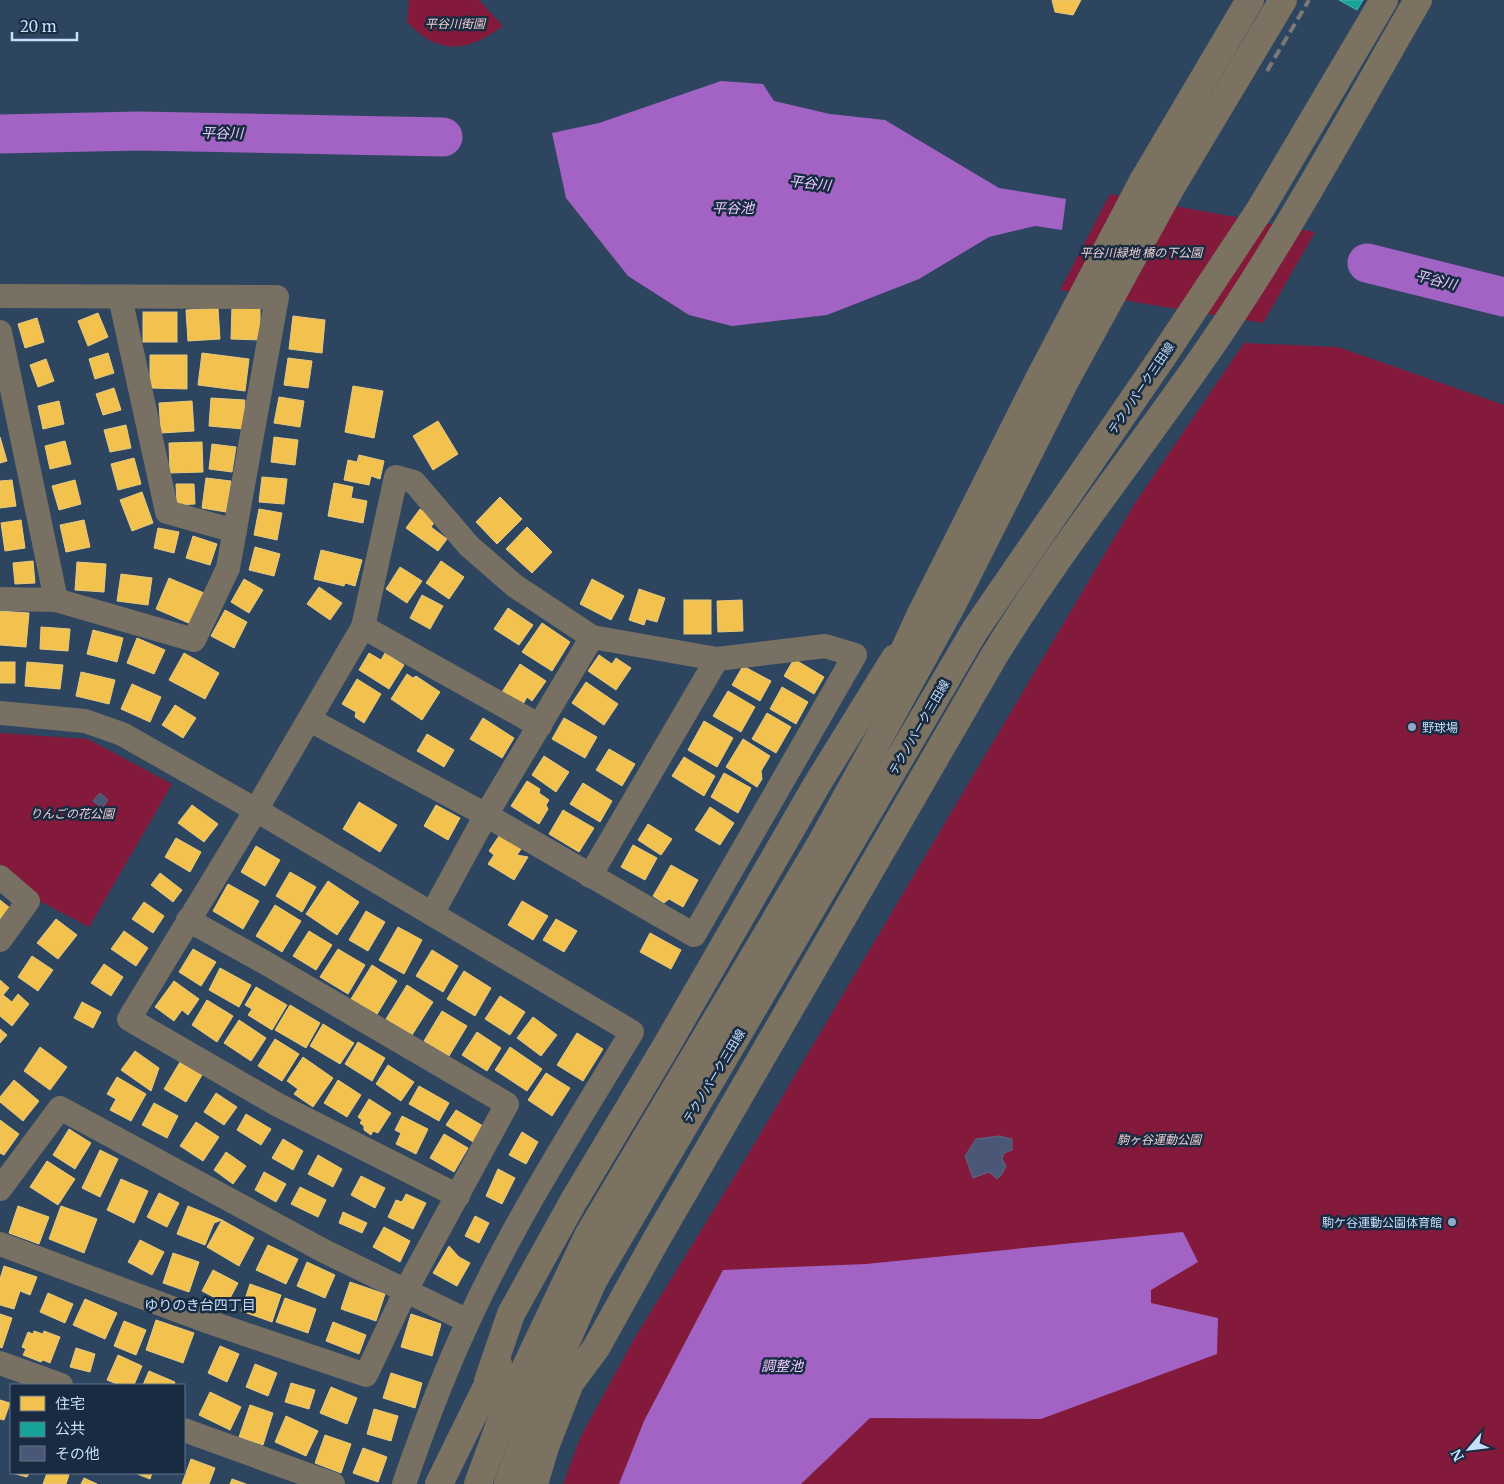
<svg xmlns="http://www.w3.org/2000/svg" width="1504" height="1484" viewBox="0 0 1504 1484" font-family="Merriweather,'Noto Sans JP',serif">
	<rect width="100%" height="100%" fill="#2e4560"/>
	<g fill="#841a3b">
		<path d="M409,0H479L503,26C467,52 439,56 407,22Z"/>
		<polygon points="1110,194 1315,232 1263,323 1060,290"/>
		<polygon points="1244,343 1338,347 1504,405 1504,1484 563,1484 581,1436 634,1339 747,1156 1135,503"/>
		<polygon points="0,733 88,739 172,784 89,927 32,897 0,866"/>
	</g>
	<g fill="#a263c5">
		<polygon points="721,81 763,84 774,101 830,114 885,120 999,188 1066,199 1062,230 1035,226 989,237 919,279 827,315 732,326 689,315 628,276 566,198 552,133 599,123"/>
		<polygon points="1183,1232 1198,1262 1151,1290 1151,1303 1218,1318 1217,1354 1041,1419 870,1418 801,1484 619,1484 644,1421 723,1270 866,1264"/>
	</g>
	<g fill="#f2c14e" stroke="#e5ca82">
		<polygon points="1052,0 1081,0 1073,15 1055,12"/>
		<polygon points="232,306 260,307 260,340 231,339"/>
		<polygon points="218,308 220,339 188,341 186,310"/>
		<rect x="143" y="312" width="34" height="30"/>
		<polygon points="98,313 108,337 88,346 78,321"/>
		<polygon points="293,316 325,320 322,353 289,349"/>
		<polygon points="37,318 44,342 25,348 18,324"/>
		<polygon points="108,353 114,373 95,379 89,359"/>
		<polygon points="202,353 249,359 245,391 198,385"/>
		<polygon points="150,355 187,355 187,389 150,388"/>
		<polygon points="288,358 312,361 308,388 284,385"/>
		<polygon points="46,359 54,381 38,387 30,365"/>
		<polygon points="353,386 383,391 374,438 345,432"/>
		<polygon points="114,388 121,410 103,415 96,394"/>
		<polygon points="279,397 304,401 300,427 274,423"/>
		<polygon points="211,398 245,400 243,429 209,426"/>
		<polygon points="59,401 64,424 43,429 38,406"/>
		<polygon points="192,401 194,431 161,433 159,403"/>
		<polygon points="438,421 458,454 433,470 413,436"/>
		<polygon points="126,425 131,448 110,452 104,430"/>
		<polygon points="0,437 7,461 0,463"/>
		<polygon points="274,437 298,440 295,465 271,462"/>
		<polygon points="65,441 71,464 50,469 45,446"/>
		<polygon points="202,442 203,472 170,473 169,443"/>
		<polygon points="212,444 236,447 232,472 209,469"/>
		<polygon points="359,455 384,461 380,479 371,476 369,485 344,480 348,460 357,462"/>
		<polygon points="134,458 141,484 118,490 111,464"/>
		<polygon points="262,477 287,479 284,504 259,502"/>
		<polygon points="206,478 231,481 226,512 202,508"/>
		<polygon points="12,480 16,506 0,508 0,481"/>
		<polygon points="75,480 81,504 59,510 52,486"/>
		<polygon points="334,483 353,487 351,498 367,501 363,523 328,516"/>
		<polygon points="176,484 194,484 195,504 177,505"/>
		<polygon points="142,492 153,523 132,531 120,500"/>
		<polygon points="500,497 522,519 497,544 476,522"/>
		<polygon points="259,509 282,513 277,540 254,535"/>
		<polygon points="420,509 436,520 431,527 447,539 438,551 406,528"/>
		<polygon points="21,520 25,548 5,551 1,523"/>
		<polygon points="84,520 90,547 66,552 60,525"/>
		<polygon points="527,527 552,552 532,573 506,549"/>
		<polygon points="158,528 179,532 174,553 154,548"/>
		<polygon points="193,536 217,544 210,565 186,558"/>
		<polygon points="255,547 280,554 274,576 249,570"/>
		<polygon points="321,550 362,560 355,586 345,583 344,586 314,579"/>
		<polygon points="33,561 35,583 15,584 13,563"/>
		<polygon points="441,561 464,577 449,599 426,583"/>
		<polygon points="77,562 106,564 104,592 75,590"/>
		<polygon points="400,567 422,581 407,603 386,589"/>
		<polygon points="121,574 152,578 148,605 117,601"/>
		<polygon points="169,578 204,593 191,624 156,609"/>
		<polygon points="244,579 263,590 249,613 231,602"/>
		<polygon points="592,579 624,596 611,620 580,604"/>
		<polygon points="319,587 342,603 330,620 307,604"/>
		<polygon points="639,589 665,598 657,622 646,619 644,625 629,620"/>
		<polygon points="422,595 443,606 430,629 410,618"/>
		<rect x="684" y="600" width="27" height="34"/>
		<polygon points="742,600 743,631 718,632 717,601"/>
		<polygon points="508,608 533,625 519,645 494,629"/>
		<polygon points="225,610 247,622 234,648 211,636"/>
		<polygon points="0,611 29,613 26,647 0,645"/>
		<polygon points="542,623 570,642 552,671 522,652"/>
		<polygon points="41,627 70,629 68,651 40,649"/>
		<polygon points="93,630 123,638 117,662 87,654"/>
		<polygon points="137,638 165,650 154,674 127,663"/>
		<polygon points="184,653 219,673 205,699 169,680"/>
		<polygon points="369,653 381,660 385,653 404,665 389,689 359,670"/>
		<polygon points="599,655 612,664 616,658 631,668 616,690 588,671"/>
		<polygon points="794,659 824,677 814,694 784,676"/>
		<rect x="0" y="662" width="15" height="21"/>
		<polygon points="27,662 63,665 60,689 25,686"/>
		<polygon points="520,664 546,681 532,701 527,697 522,706 502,692"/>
		<polygon points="743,666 771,681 760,701 732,685"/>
		<polygon points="81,672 115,680 109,704 76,696"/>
		<polygon points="407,674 413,678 416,676 440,692 422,720 391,699"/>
		<polygon points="357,679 381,694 364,723 355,717 356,712 342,704"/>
		<polygon points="586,682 618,704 604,725 572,703"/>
		<polygon points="132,684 161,697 150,722 121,709"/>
		<polygon points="782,687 808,702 796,724 770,709"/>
		<polygon points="728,691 755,707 741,732 713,716"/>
		<polygon points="175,705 196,718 183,738 162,725"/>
		<polygon points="767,713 791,727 776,753 752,739"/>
		<polygon points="483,718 514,738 502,758 470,739"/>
		<polygon points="564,718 597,737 585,758 552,739"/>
		<polygon points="704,721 733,738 717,767 688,750"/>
		<polygon points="427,734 454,750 444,767 417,751"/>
		<polygon points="743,739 770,756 761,771 762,779 757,787 726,767"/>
		<polygon points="609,749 635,764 622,786 596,770"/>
		<polygon points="544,756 569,772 556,792 532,775"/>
		<polygon points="684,757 715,776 704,796 672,776"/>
		<polygon points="724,773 751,788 738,813 711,797"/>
		<polygon points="527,781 540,789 539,793 549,800 546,805 548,809 539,824 511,806"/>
		<polygon points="583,783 612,801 600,822 570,804"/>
		<polygon points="359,802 397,825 380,852 343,829"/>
		<polygon points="192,805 218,824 204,842 178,823"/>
		<polygon points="436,805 460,818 448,840 424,826"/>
		<polygon points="710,807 734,823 720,845 695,830"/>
		<polygon points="563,810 594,828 579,852 549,834"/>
		<polygon points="648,824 672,839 661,855 638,840"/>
		<polygon points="501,833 523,846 517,855 528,857 514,880 488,864 494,855 489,851"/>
		<polygon points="176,838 201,852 190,872 165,857"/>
		<polygon points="633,845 657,858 645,880 621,867"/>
		<polygon points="256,846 280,860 265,886 241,872"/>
		<polygon points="671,865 698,880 683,907 669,899 664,903 653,896"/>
		<polygon points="290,872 316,887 302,912 276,896"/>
		<polygon points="160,873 182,890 173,902 151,885"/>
		<polygon points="328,881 359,902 337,935 306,914"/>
		<polygon points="228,884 259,901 243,929 213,911"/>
		<polygon points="0,900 10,908 0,921"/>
		<polygon points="522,901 548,916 533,940 508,925"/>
		<polygon points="144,902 164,916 153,933 132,919"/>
		<polygon points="275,905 301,921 282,952 256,936"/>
		<polygon points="366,911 385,922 368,951 349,940"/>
		<polygon points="56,919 77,935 58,959 37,943"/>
		<polygon points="556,919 577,931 564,952 543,940"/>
		<polygon points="398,927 422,940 404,974 379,960"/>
		<polygon points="124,931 148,948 136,966 111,949"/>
		<polygon points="309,931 332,945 316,970 293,956"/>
		<polygon points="650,933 681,950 671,969 640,952"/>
		<polygon points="193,949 216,962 201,986 179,972"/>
		<polygon points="338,949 365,965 348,994 320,977"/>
		<polygon points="432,950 458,966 443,992 416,976"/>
		<polygon points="32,956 53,970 38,991 18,977"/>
		<polygon points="104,964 123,977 111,996 91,983"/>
		<polygon points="372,965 397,981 376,1016 351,999"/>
		<polygon points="220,968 251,985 239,1007 209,990"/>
		<polygon points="464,971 491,988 475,1016 447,999"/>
		<polygon points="0,980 9,988 3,995 12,1002 18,994 29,1004 12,1026 0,1016"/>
		<polygon points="174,981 199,999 188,1015 182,1010 174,1021 155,1007"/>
		<polygon points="407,985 433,1002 412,1035 386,1019"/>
		<polygon points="256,987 287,1005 272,1030 248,1015 252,1009 245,1005"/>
		<polygon points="500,996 525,1012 510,1035 485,1019"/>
		<polygon points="207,1000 233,1016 217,1042 192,1025"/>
		<polygon points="82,1002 101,1012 93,1028 74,1018"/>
		<polygon points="290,1005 320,1023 306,1048 275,1030"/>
		<polygon points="442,1011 467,1026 449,1056 424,1041"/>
		<polygon points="533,1017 557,1035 541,1056 517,1038"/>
		<polygon points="239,1020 266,1038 251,1061 224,1043"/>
		<polygon points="323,1024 354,1043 340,1064 310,1046"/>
		<polygon points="0,1029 7,1035 0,1043"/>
		<polygon points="477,1032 501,1048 487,1071 462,1055"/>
		<polygon points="577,1033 603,1049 583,1081 557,1065"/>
		<polygon points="275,1039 299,1054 282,1081 258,1066"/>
		<polygon points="358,1042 385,1058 372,1081 345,1064"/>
		<polygon points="40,1047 67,1067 50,1090 24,1071"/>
		<polygon points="510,1047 542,1069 527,1091 495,1070"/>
		<polygon points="135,1051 159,1068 151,1091 121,1070"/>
		<polygon points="303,1057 333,1078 313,1107 294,1094 298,1089 287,1081"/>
		<polygon points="180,1062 202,1075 186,1102 164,1089"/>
		<polygon points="388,1065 414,1082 401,1101 376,1084"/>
		<polygon points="546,1073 570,1088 552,1116 528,1100"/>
		<polygon points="117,1077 146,1094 131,1121 110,1110 116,1099 107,1094"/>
		<polygon points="14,1080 39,1101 23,1121 0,1102 0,1097"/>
		<polygon points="338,1080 361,1095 347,1117 324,1103"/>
		<polygon points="419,1086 449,1103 439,1121 409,1104"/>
		<polygon points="216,1093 237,1107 224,1125 204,1112"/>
		<polygon points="369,1099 391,1113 378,1133 373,1131 371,1135 364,1130 364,1126 360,1123 362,1120 358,1117"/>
		<polygon points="154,1103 178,1116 167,1138 142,1125"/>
		<polygon points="456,1110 483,1126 473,1142 446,1125"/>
		<polygon points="246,1114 271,1129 261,1145 237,1130"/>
		<polygon points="402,1116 428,1129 416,1154 396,1144 401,1133 395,1130"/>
		<polygon points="0,1120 19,1134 4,1155 0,1153"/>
		<polygon points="196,1122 219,1137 203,1161 180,1146"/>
		<polygon points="69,1129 91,1143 75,1169 53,1155"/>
		<polygon points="522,1132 538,1142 526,1164 509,1155"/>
		<polygon points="444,1134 468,1148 454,1172 430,1158"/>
		<polygon points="283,1139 303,1151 293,1170 272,1158"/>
		<polygon points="100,1150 118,1159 100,1197 82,1188"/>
		<polygon points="226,1152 246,1166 233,1184 214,1170"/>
		<polygon points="318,1155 342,1169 333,1187 308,1174"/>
		<polygon points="47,1161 75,1179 58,1205 30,1187"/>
		<polygon points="498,1169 515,1178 502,1204 486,1196"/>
		<polygon points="264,1172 286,1184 276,1202 255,1190"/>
		<polygon points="361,1176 385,1188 375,1208 351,1195"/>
		<polygon points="121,1179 148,1191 134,1223 107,1210"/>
		<polygon points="300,1187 326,1200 318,1217 291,1204"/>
		<polygon points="159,1193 179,1203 167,1227 147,1217"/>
		<polygon points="406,1194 426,1203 413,1229 388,1217 396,1200 402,1202"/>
		<polygon points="18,1206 49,1217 39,1244 9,1233"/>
		<polygon points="61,1206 97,1219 84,1253 49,1239"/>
		<polygon points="188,1206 222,1220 214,1223 205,1245 177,1234"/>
		<polygon points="343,1212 367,1223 362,1233 339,1223"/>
		<polygon points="475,1216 489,1223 479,1243 465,1236"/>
		<polygon points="222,1220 254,1238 239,1266 207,1247"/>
		<polygon points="384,1227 410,1241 400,1262 373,1247"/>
		<polygon points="140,1240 164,1252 152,1275 128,1262"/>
		<polygon points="268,1245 298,1259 286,1284 256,1270"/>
		<polygon points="449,1246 459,1257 470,1263 457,1286 433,1273"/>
		<polygon points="173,1253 199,1262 189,1292 163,1283"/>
		<polygon points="307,1262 335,1275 325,1298 297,1286"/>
		<polygon points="4,1266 37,1277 30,1295 20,1291 14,1309 0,1305 0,1279"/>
		<polygon points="213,1270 238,1283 227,1304 202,1291"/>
		<polygon points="350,1282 385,1294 376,1321 341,1309"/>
		<polygon points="250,1284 281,1295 272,1322 241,1311"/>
		<polygon points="48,1293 73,1304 65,1323 40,1312"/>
		<polygon points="285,1298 316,1309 308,1333 276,1322"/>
		<polygon points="85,1299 117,1313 105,1339 73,1325"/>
		<polygon points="0,1314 12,1318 2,1348 0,1347"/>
		<polygon points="411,1314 441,1324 432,1356 401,1347"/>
		<polygon points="156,1320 194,1333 183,1363 146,1350"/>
		<polygon points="124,1321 146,1330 136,1355 114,1346"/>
		<polygon points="333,1322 366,1335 359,1354 326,1341"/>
		<polygon points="34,1331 43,1334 44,1331 60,1337 50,1363 43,1360 41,1362 23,1355 26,1349 22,1347 28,1332 33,1334"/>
		<polygon points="220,1346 239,1354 227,1382 208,1373"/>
		<polygon points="76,1348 95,1354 90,1372 70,1367"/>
		<polygon points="118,1355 142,1366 134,1385 119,1385 107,1380"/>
		<polygon points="255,1364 277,1373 268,1396 246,1387"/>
		<polygon points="149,1371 175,1382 174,1385 143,1385"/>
		<polygon points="391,1373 422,1383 415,1408 383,1398"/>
		<polygon points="291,1383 315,1390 309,1409 285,1402"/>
		<polygon points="331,1387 357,1398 347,1424 320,1413"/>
		<polygon points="210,1392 241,1407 230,1430 199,1415"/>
		<polygon points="0,1400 10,1403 4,1420 0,1419"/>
		<polygon points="250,1405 273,1413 263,1445 239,1437"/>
		<polygon points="374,1409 398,1416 391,1441 367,1434"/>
		<polygon points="286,1416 318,1431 306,1456 275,1442"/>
		<polygon points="325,1435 351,1444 341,1473 315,1463"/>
		<polygon points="363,1448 387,1457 378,1482 353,1473"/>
		<polygon points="191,1459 215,1468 209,1484 182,1484"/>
		<polygon points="12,1473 29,1473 27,1477"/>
		<polygon points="47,1473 63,1473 69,1475 66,1484 43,1484"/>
		<polygon points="135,1473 152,1473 150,1479"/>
		<polygon points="84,1478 97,1484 81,1484"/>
		<polygon points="232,1479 246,1484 230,1484"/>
	</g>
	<polygon fill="#17a398" stroke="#4cb5b6" points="1339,0 1363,0 1357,10"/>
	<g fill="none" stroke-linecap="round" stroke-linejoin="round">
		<g stroke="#a263c5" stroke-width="39">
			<polyline points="0,134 139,131 443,137"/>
			<polyline points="1367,263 1504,297"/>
		</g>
	</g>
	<g fill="#4b5777" stroke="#5b6880">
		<polygon points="100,793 108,800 102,808 93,801"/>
		<polygon points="999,1136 1012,1139 1012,1150 1004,1153 1002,1159 1006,1166 1002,1174 997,1179 989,1172 973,1178 965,1156 976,1139"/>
	</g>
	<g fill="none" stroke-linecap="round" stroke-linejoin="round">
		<g stroke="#777063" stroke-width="24">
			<polyline points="0,296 277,297 228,568 194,640 56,600 0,599"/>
			<polyline points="120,297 167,512 235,531"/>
			<polyline points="0,332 56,600"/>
			<polyline points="363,627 540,726"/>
			<path d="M0,713L85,721L122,734L256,810L632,1032C575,1126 514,1221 468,1322C443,1375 423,1429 404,1484"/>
			<polyline points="310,720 486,815 592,637"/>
			<polyline points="590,876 717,659"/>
			<polyline points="0,877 28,901 0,940"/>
			<polyline points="432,914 486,815 694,935 855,655 825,646 717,659 592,637 515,586 469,546 414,482 396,477 363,627 256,810 129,1019 278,1105 458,1196"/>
			<polyline points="0,1189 60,1108 324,1251 468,1321"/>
			<polyline points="0,1244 209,1322 366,1375 406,1290 507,1104 264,962 188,920"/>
			<polyline points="0,1363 61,1385"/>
			<polyline points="184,1430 333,1484"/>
		</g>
		<g stroke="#7b7261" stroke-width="28">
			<polyline points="891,679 919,618 1040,377 1143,181 1250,0"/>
			<polyline points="488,1381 511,1314 573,1202 665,1048 816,786 895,658"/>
			<polyline points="439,1484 498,1364"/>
			<polyline points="478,1484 504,1413 588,1236 820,845 952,605 1065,381 1170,189 1283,0"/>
			<polyline points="508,1484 529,1425 593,1281 975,630 1163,356 1261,208 1384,0"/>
			<path d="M534,1484L545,1447L570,1383L596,1348L656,1240L994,656C1056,555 1129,463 1197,366C1279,250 1347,123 1418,0"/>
		</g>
		<polyline stroke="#7a7975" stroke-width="4" stroke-dasharray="10 5" stroke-linecap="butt" points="1267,71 1309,0"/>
	</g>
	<g fill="#91a9c5" stroke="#182b41" stroke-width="2">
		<circle cx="1412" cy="727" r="5"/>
		<circle cx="1452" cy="1222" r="5"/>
	</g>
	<g text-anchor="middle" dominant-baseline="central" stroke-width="5" stroke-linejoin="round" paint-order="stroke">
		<g font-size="12" font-style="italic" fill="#f1ced0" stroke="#182b41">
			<text x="455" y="23">平谷川街園</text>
			<text x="1141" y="252">平谷川緑地 橋の下公園</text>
			<text x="72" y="813">りんごの花公園</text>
			<text x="1159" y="1139">駒ヶ谷運動公園</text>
		</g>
		<g font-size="12" fill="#c7dffc" stroke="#182b41">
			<text transform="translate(1141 388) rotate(-56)">テクノパーク三田線</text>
			<text transform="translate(919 727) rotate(-60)">テクノパーク三田線</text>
			<text transform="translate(714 1076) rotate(-59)">テクノパーク三田線</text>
		</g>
		<g font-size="12" fill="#c7dffc" stroke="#182b41" text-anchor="start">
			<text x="1422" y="727">野球場</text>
			<text x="1442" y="1222" text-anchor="end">駒ケ谷運動公園体育館</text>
		</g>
		<g font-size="14" font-style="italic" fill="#eccafe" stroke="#182b41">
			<text transform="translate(222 133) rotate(1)">平谷川</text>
			<text transform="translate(810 183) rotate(7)">平谷川</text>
			<text x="733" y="208">平谷池</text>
			<text transform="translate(1436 280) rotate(14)">平谷川</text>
			<text x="782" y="1366">調整池</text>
		</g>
		<g font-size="14" fill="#c7dffc" stroke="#182b41">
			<text x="200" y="1305">ゆりのき台四丁目</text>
		</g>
	</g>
	<rect x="10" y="1384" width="175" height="90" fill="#182b41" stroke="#5e738c"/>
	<rect x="20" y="1396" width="25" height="15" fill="#f2c14e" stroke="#5e738c"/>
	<text x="55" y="1409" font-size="15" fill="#c7dffc">住宅</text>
	<rect x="20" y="1422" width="25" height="15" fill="#17a398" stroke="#5e738c"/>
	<text x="55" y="1434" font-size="15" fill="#c7dffc">公共</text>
	<rect x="20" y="1446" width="25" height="15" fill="#4b5777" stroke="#5e738c"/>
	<text x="55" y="1459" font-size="15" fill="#c7dffc">その他</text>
	<g transform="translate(1469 1449) rotate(242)" stroke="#182b41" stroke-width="4" paint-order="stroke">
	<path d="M0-4L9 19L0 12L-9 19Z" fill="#c7dffc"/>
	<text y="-8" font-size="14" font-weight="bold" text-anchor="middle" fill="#c7dffc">N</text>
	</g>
	<path d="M12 32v8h65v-8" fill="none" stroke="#c7dffc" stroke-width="2.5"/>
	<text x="20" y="32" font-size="15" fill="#c7dffc" stroke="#182b41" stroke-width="4" paint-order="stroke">20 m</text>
</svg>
